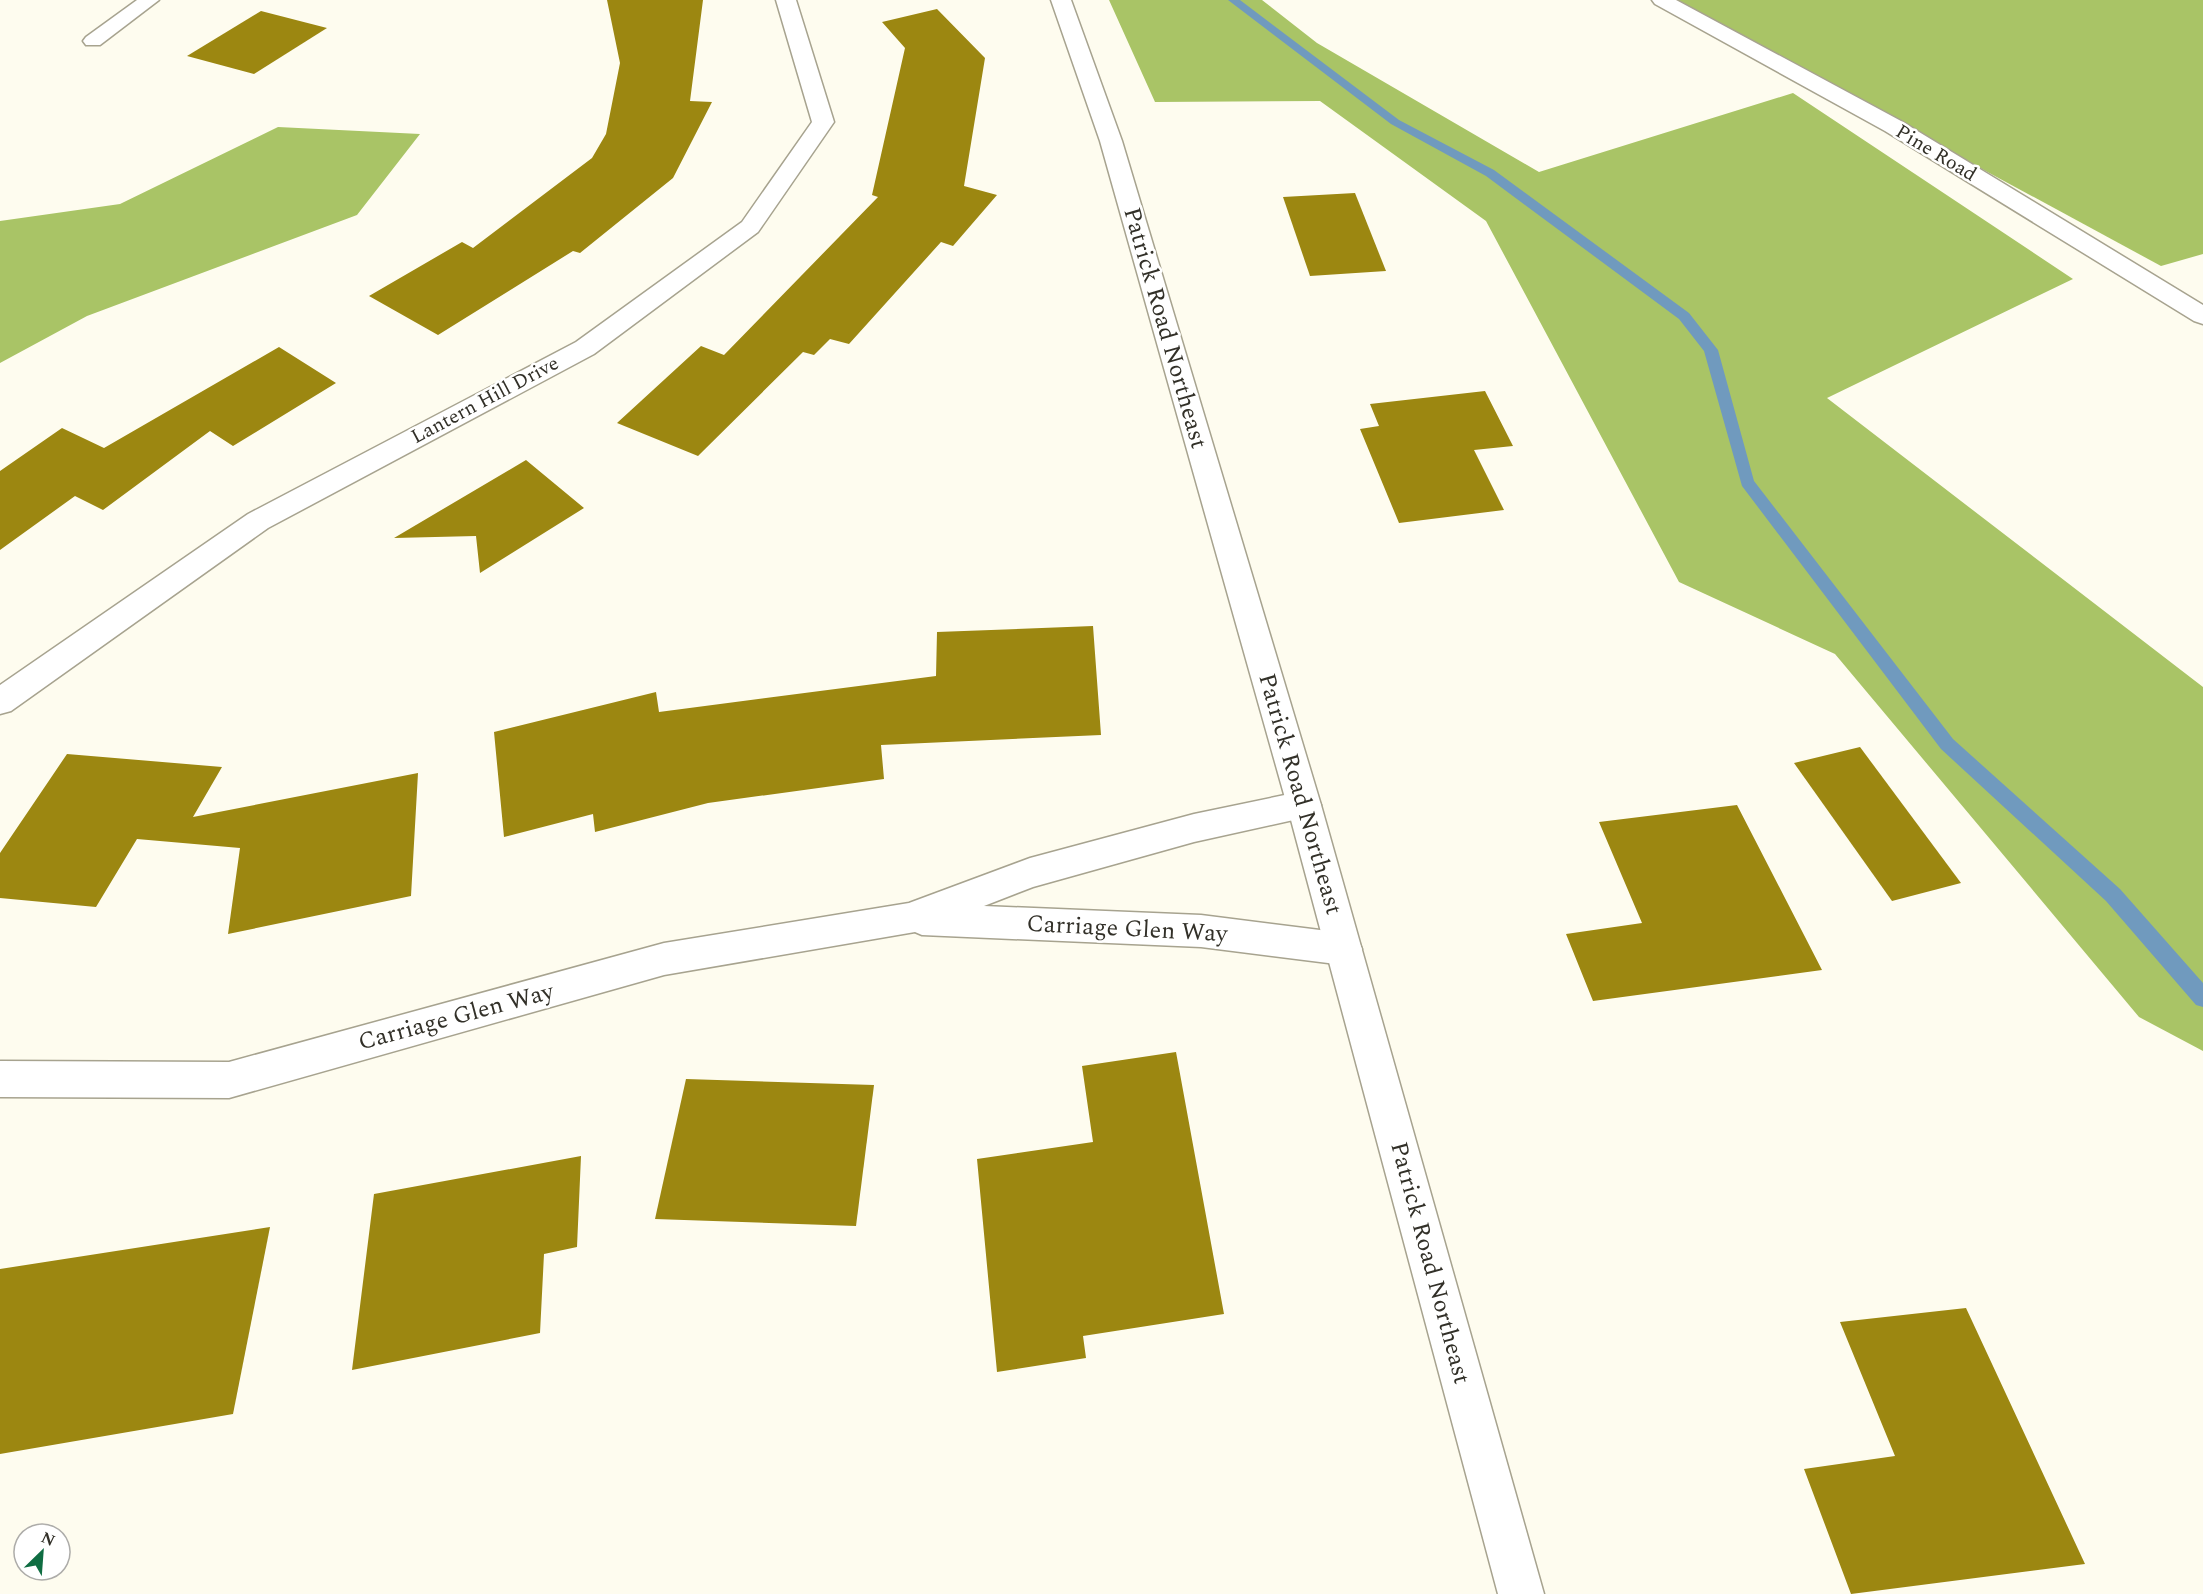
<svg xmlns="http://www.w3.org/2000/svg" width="2203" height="1594" viewBox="0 0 2203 1594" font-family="Spectral,serif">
	<rect width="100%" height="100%" fill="#fefcef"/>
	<g fill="#a9c466">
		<polygon points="1109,0 1262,0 1317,43 1539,172 1793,93 2073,279 1827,398 2203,687 2203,1051 2139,1017 1835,654 1679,582 1486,221 1320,101 1155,102"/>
		<polygon points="1670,0 2203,0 2203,254 2161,266"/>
		<polygon points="278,127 420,134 357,215 87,316 0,363 0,221 120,204"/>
	</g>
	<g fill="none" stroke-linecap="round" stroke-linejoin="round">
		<polygon fill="#709abe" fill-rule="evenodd" points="1228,0 1240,0 1399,120 1494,170 1689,313 1718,350 1754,481 1953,739 2120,889 2203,983 2203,1007 2196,1005 2106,901 1941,749 1742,486 1704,351 1679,319 1486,176 1391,124"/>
	</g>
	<g fill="#9c8711">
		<polygon points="607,0 703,0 690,101 712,102 673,178 580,253 573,251 438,335 369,296 462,242 473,248 592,158 606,134 620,63"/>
		<polygon points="937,9 985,58 964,186 997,195 953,246 941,242 849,344 830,339 814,355 803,352 698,456 617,423 701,346 724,355 878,197 872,195 905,48 882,22"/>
		<polygon points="261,11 327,28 254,74 187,56"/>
		<polygon points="1355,193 1386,271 1310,276 1283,197"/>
		<polygon points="279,347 336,383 233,446 210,431 103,510 75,496 0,550 0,471 62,428 104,448"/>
		<polygon points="1485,391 1513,446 1474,450 1504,510 1399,523 1360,429 1379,426 1370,404"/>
		<polygon points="526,460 584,508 480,573 476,536 394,538"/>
		<polygon points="1093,626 1101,735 881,745 884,779 708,803 595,832 593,814 504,837 494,732 656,692 659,712 936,676 937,632"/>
		<polygon points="1860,747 1961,883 1892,901 1794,763"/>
		<polygon points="67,754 222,767 193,817 418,773 411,896 228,934 240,848 137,839 96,907 0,898 0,853"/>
		<polygon points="1737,805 1822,970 1593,1001 1566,934 1642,923 1599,822"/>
		<polygon points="1176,1052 1224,1314 1083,1336 1086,1358 997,1372 977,1159 1093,1142 1082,1066"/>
		<polygon points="686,1079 874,1085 856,1226 655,1219"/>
		<polygon points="581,1156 577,1247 544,1254 540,1333 352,1370 374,1194"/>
		<polygon points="270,1227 233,1414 0,1454 0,1269"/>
		<polygon points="1966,1308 2085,1564 1851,1594 1804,1469 1895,1456 1840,1322"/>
	</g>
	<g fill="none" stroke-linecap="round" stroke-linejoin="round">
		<defs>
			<g id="minor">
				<polygon points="137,0 159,0 100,45 86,45 83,41 86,37"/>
				<polygon points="776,0 796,0 834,122 758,232 594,354 268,528 11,711 0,714 0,685 248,514 576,342 742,222 812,122"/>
				<polygon points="1304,791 1316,795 1321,805 1316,815 1194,842 1033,887 984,906 1201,915 1344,933 1357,938 1362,949 1357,960 1344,965 1201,947 922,935 915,932 664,975 229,1098 0,1097 0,1061 229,1062 664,943 909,903 1030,858 1194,814"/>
			</g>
			<g id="tertiary">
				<polygon points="1051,0 1071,0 1122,141 1321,805 1544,1594 1498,1594 1287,805 1100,141"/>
				<polygon points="1652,0 1676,0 1901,121 2203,305 2203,324 2194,321 1885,131 1655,4"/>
			</g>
		</defs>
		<use href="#minor" stroke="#a7a38f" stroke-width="3"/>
		<use href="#tertiary" stroke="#a7a38f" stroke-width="3"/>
		<use href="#minor" fill="#fff" fill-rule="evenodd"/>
		<use href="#tertiary" fill="#fff" fill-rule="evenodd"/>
	</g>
	<g text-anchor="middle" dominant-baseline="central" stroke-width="5" stroke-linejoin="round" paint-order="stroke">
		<g font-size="20" fill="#323028" stroke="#fff">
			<text transform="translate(1936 153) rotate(31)">Pine Road</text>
			<text transform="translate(485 400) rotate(-28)">Lantern Hill Drive</text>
		</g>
		<g font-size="24" fill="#323028" stroke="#fff">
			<text transform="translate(1165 328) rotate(74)">Patrick Road Northeast</text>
			<text transform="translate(1300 794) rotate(74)">Patrick Road Northeast</text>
			<text transform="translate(1127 929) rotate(3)">Carriage Glen Way</text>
			<text transform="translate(456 1017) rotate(-15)">Carriage Glen Way</text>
			<text transform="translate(1430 1263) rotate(75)">Patrick Road Northeast</text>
		</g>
	</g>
	<g transform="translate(42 1552) rotate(25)"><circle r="28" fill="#ffffff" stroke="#adaca9" stroke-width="1.5"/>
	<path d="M0-4.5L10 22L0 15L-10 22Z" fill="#0f6d42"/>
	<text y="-9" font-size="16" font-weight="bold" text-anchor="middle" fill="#323028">N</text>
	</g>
</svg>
